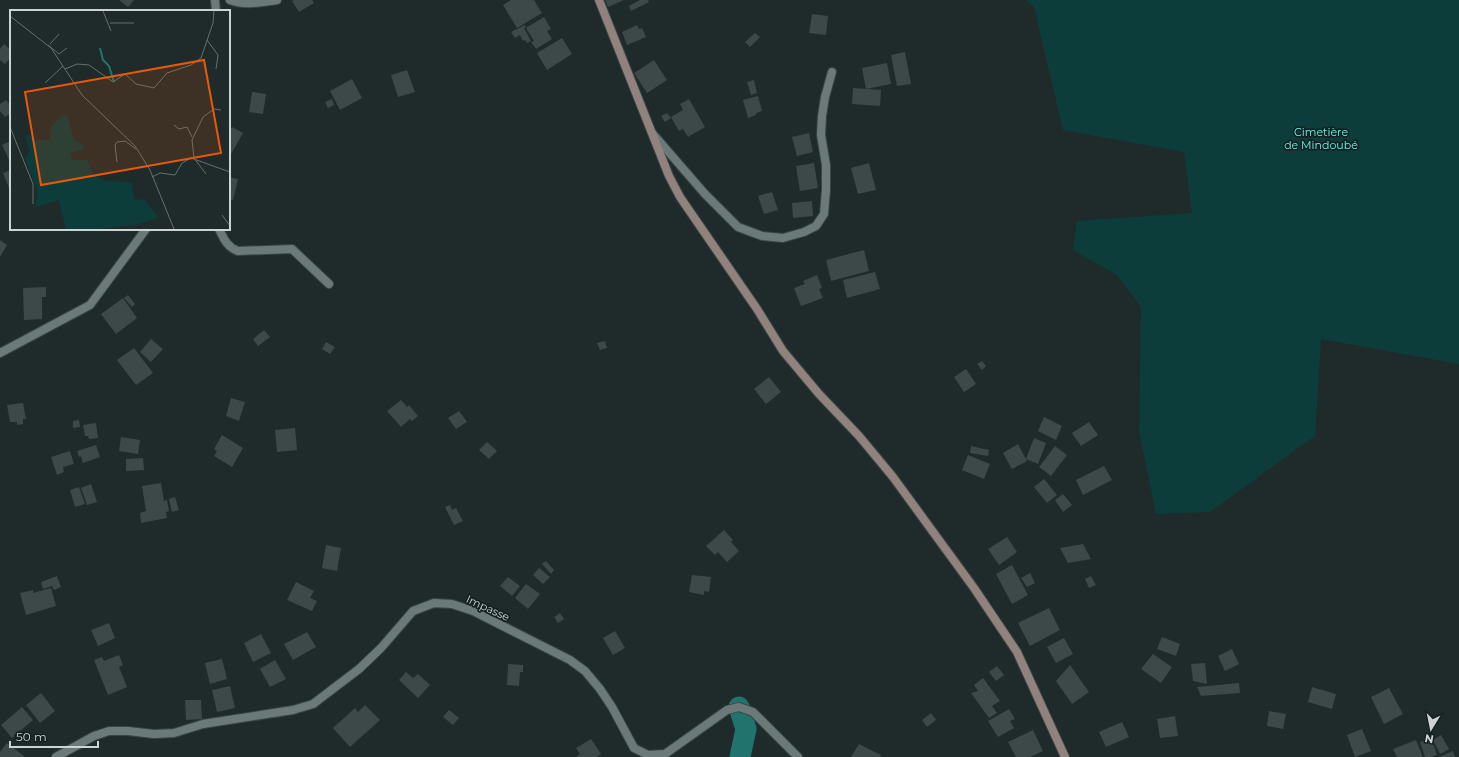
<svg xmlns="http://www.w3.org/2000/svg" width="1459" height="757" viewBox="0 0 1459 757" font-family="Montserrat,sans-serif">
	<rect width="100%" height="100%" fill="#1f2b2a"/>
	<polygon fill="#0d3d3a" points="1026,0 1459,0 1459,364 1321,339 1315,436 1210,512 1156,514 1139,431 1141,307 1117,275 1073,250 1077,221 1192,213 1184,152 1063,130 1034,7"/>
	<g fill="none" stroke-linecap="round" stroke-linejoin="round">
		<polyline stroke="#21746e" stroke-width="21" points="739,707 746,729 740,757"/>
	</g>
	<g fill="#3c4948">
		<polygon points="119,0 134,0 128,7"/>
		<polygon points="294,0 312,0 314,3 299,12 292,1"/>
		<polygon points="511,0 534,0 542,13 517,28 503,5"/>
		<polygon points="605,0 624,0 608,7"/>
		<polygon points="640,0 648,0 649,2 631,11 629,6"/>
		<polygon points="812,14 828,16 826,35 809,33"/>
		<polygon points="544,17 551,29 547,31 552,39 536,49 531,42 534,41 526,28"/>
		<polygon points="525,25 526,27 524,28 531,41 527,43 525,40 523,41 520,35 515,38 511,32"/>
		<polygon points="637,25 639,29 642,28 646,37 627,45 622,32"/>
		<polygon points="755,33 760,37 750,47 745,42"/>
		<polygon points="562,38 572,54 547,70 537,53"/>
		<polygon points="4,44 11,50 11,57 5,64 0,60 0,49"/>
		<polygon points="905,52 911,84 897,86 891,55"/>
		<polygon points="654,60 667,80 647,93 634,73"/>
		<polygon points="887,63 891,84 866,89 862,68"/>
		<polygon points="407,70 415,92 398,97 391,75"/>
		<polygon points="352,79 362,98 340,110 330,91"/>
		<polygon points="754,80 757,93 751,95 747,82"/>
		<polygon points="853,88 881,90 880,106 852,104"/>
		<polygon points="252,92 266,94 263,114 249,112"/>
		<polygon points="758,96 762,111 756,113 756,115 748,118 743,100"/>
		<polygon points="332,99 334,105 328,108 325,102"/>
		<polygon points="689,99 705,127 688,137 683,129 679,131 671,117 683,110 680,104"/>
		<polygon points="6,100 11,106 11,113 5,117 0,111 0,104"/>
		<polygon points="667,113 671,118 665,122 661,116"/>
		<polygon points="232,127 243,133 231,154 229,153 229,133"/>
		<polygon points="809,133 813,152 797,156 792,137"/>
		<polygon points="11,141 11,164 2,145"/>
		<polygon points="814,163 818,188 800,191 796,166"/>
		<polygon points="869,163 876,190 858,194 851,168"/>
		<polygon points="11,170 11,193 3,173"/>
		<polygon points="229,177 238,179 233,200 229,199"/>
		<polygon points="772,192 778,210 764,214 758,196"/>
		<polygon points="812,201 813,216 793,218 792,203"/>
		<polygon points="0,240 7,245 0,257"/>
		<polygon points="864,250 869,271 831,281 826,260"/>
		<polygon points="875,272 880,289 847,298 843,280"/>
		<polygon points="817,275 822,288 819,289 823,298 801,306 794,288 805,284 803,281"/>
		<polygon points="46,287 46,297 42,297 42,319 24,320 23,288"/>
		<polygon points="128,295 135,304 132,307 124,298"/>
		<polygon points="123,298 137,318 116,334 101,314"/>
		<polygon points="264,330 270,337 258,346 253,339"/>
		<polygon points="151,339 163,349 151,362 140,352"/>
		<polygon points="605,341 607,348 600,350 597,343"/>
		<polygon points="326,342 335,347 330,354 322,349"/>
		<polygon points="134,348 153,373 136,385 117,360"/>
		<polygon points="982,361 986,366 982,370 977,364"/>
		<polygon points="966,369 976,384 964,392 954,377"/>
		<polygon points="769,377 781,392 766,404 754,389"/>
		<polygon points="231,398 245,402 239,421 226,416"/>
		<polygon points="401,400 407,407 409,405 418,416 412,421 410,419 401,427 387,411"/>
		<polygon points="23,403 26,419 23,419 23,424 17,425 17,422 10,422 7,405"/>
		<polygon points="459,411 467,422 456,429 448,418"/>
		<polygon points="1044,417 1062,426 1056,440 1038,431"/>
		<polygon points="79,420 80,427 73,428 73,421"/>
		<polygon points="1089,422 1098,435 1081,446 1072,433"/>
		<polygon points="96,423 98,438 89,439 88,436 85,436 83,425"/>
		<polygon points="295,428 297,450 277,452 275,430"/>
		<polygon points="222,435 243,448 232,467 214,456 217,451 214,449"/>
		<polygon points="121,437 140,440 138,454 119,451"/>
		<polygon points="1034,438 1046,443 1038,464 1026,459"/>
		<polygon points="487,442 497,451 489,459 479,450"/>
		<polygon points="1018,444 1027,461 1012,469 1003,453"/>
		<polygon points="96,445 100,457 83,463 81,456 79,457 77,451"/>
		<polygon points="971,446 989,450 988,456 970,453"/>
		<polygon points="1055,446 1067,455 1051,476 1039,467"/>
		<polygon points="70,451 74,464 63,467 64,472 57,475 51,457"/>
		<polygon points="968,455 990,464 984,479 962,470"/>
		<polygon points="143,458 144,470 126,471 126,459"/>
		<polygon points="1104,466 1112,480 1083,495 1076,480"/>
		<polygon points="1044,479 1057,495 1047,503 1034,487"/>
		<polygon points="161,483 164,501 167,500 169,511 166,512 167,518 141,523 140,513 146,511 142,486"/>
		<polygon points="91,484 97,502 87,505 81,488"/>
		<polygon points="79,487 85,504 75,507 70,490"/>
		<polygon points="1063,494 1072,505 1063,512 1055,500"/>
		<polygon points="175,497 179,510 172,512 169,499"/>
		<polygon points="450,505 452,510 456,508 463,521 454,525 445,507"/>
		<polygon points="724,530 733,540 731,542 739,551 727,562 718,552 715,555 706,546"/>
		<polygon points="1007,537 1017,552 999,565 988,549"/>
		<polygon points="1083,544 1091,559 1068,563 1060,548"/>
		<polygon points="326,545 341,548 337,571 322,568"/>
		<polygon points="546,561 554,570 551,574 542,564"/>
		<polygon points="1012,565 1028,595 1012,604 996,574"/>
		<polygon points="539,568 550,577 543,584 533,575"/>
		<polygon points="1030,573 1035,583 1027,587 1021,578"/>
		<polygon points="692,575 711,577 709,592 704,591 704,595 689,592"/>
		<polygon points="57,576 61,587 54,590 52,586 43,589 41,582"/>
		<polygon points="1091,576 1096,585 1089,588 1085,579"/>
		<polygon points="508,577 520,586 512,596 500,586"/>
		<polygon points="296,582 314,591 310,598 317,601 312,611 287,600"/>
		<polygon points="526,584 540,594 528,609 515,598"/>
		<polygon points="51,588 56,606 26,615 20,593 33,590 33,593"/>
		<polygon points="1049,608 1060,630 1030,646 1018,623"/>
		<polygon points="560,613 564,619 558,623 554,617"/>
		<polygon points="109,623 115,638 98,646 91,630"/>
		<polygon points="615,631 625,648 613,655 603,638"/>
		<polygon points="307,632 316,647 293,660 284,644"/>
		<polygon points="261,634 271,653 253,662 244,643"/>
		<polygon points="1162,637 1180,644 1176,656 1157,649"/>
		<polygon points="1064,638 1073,654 1056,663 1047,647"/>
		<polygon points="1232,649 1239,664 1225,671 1218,656"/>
		<polygon points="1153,654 1172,667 1161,683 1141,669"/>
		<polygon points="119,655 123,665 119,667 127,687 108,695 94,660 102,657 104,661"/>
		<polygon points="222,659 227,679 210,684 205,663"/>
		<polygon points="275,660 286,679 270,687 260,669"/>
		<polygon points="1205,663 1207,684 1193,681 1191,664"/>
		<polygon points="508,664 523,665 523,672 520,672 519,686 507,685"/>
		<polygon points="1070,665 1089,692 1072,704 1056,681"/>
		<polygon points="997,666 1004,675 996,681 989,672"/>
		<polygon points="406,672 413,678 418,674 430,685 418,698 399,680"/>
		<polygon points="983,678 1000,701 992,706 997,713 989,718 971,693 978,691 974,685"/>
		<polygon points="1239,683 1240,693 1201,696 1197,687"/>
		<polygon points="230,686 235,708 217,712 212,690"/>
		<polygon points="1312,687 1336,694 1332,709 1308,702"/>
		<polygon points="1389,688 1403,714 1384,724 1371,697"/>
		<polygon points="41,693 55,711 40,723 26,705"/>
		<polygon points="185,700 201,700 202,719 186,720"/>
		<polygon points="365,705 380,720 350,747 333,728 355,708 358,712"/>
		<polygon points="22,707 33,720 12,738 1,725"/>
		<polygon points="1009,709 1015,719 1010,721 1014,728 998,737 988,721"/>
		<polygon points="449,710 459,718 453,725 443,717"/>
		<polygon points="1269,711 1286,714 1283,729 1267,726"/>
		<polygon points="931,713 936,720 927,727 922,720"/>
		<polygon points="1175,716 1178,736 1160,738 1157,719"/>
		<polygon points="1122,722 1129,737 1106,747 1099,732"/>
		<polygon points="1362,729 1371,751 1355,757 1347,735"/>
		<polygon points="1033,730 1043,751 1030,757 1016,757 1008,742"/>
		<polygon points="1441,735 1449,749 1440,754 1433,740"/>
		<polygon points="1431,738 1437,755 1431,757 1425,757 1420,742"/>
		<polygon points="591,739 601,754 597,757 576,757 580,754 576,748"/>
		<polygon points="1416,740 1423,757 1397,757 1393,749"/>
		<polygon points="7,743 24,756 23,757 0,757 0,752"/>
		<polygon points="859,744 881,755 880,757 851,757"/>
		<polygon points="1453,751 1455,757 1439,757"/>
	</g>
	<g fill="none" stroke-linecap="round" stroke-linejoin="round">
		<defs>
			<g id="street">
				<polyline points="215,0 216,11"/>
				<path d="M230,0C245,6 262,2 277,0"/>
				<polyline points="653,134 705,194 738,227 762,236 783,238 804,232 816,226 824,214 826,190 826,165 821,135 822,116 825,97 832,72"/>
				<path d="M219,229C224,239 227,247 238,251L292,249L329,284"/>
				<polyline points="0,353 90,305 146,229"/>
				<polyline points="56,757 94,736 109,731 128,731 154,734 174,733 203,724 293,710 313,704 359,669 381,648 413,611 434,603 452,604 473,611 570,660 585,671 600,689 612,707 634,748 648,755 665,754 727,710 739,707 753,712 798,757"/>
			</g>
			<polyline id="secondary" points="599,0 669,176 680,197 757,309 783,351 819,394 859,436 893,477 974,588 1017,652 1065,757"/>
		</defs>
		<use href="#street" stroke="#3b4645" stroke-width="10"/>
		<use href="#secondary" stroke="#3b4645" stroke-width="10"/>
		<use href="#street" stroke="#6b7a78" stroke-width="8"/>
		<use href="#secondary" stroke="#91827e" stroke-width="8"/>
	</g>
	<g text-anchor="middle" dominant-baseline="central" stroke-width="3.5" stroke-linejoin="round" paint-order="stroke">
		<g font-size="11" fill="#64f8ee" stroke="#152120">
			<text x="1321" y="132">Cimetière<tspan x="1321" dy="13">de Mindoubé</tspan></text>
		</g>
		<g font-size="11" fill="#ccd4d3" stroke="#152120">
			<text transform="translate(488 608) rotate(25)">Impasse</text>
		</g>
	</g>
	<g transform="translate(10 10)">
		<rect width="220" height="220" fill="#1f2b2a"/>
		<path d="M57,105L64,130L73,135L74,139L60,143L62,150H77L83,164L93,170L122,173L124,189L135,190L148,208L125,215L85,219H56L49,190L26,197L27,179L15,148L20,142L15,125H19L23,130H41L40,118L51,106Z" fill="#0d3d3a"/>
		<path fill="none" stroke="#21746e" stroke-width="2" d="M90,38L93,50L99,56L104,72"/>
		<path fill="none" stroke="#646f6e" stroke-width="1" d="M93,1L101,21M0,6L41,38L72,85L125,136L140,160L164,219M100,13H124M197,30L208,45L206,59M40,34L49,24M38,35L49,44L57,38M55,59L67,54L79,55L103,72L115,64L126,74L144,78L157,63L181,55L191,48L203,13L204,1M35,73L53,56M164,115L169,119L177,117L182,127M0,117L23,174V194M107,152L105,135L107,132L115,131L126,139M196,164L184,148L182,130L193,107L204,99L211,100M142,167L150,163L165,165L172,153L181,148L220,162M212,205L220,216"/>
		<path fill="#e8590c" fill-opacity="0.15" stroke="#e8590c" stroke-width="2" d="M194,50L211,143L31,175L15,82Z"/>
		<rect width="220" height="220" fill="none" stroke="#ccd4d3" stroke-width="2"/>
	</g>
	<g transform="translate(1431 729) rotate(190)" stroke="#152120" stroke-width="3" paint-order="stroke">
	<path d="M0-3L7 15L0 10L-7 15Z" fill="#ccd4d3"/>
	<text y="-6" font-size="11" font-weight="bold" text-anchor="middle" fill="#ccd4d3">N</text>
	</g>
	<path d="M10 741v6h88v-6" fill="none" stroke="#ccd4d3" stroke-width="2"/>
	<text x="16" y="741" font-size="12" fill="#ccd4d3" stroke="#152120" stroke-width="3" paint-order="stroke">50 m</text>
</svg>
